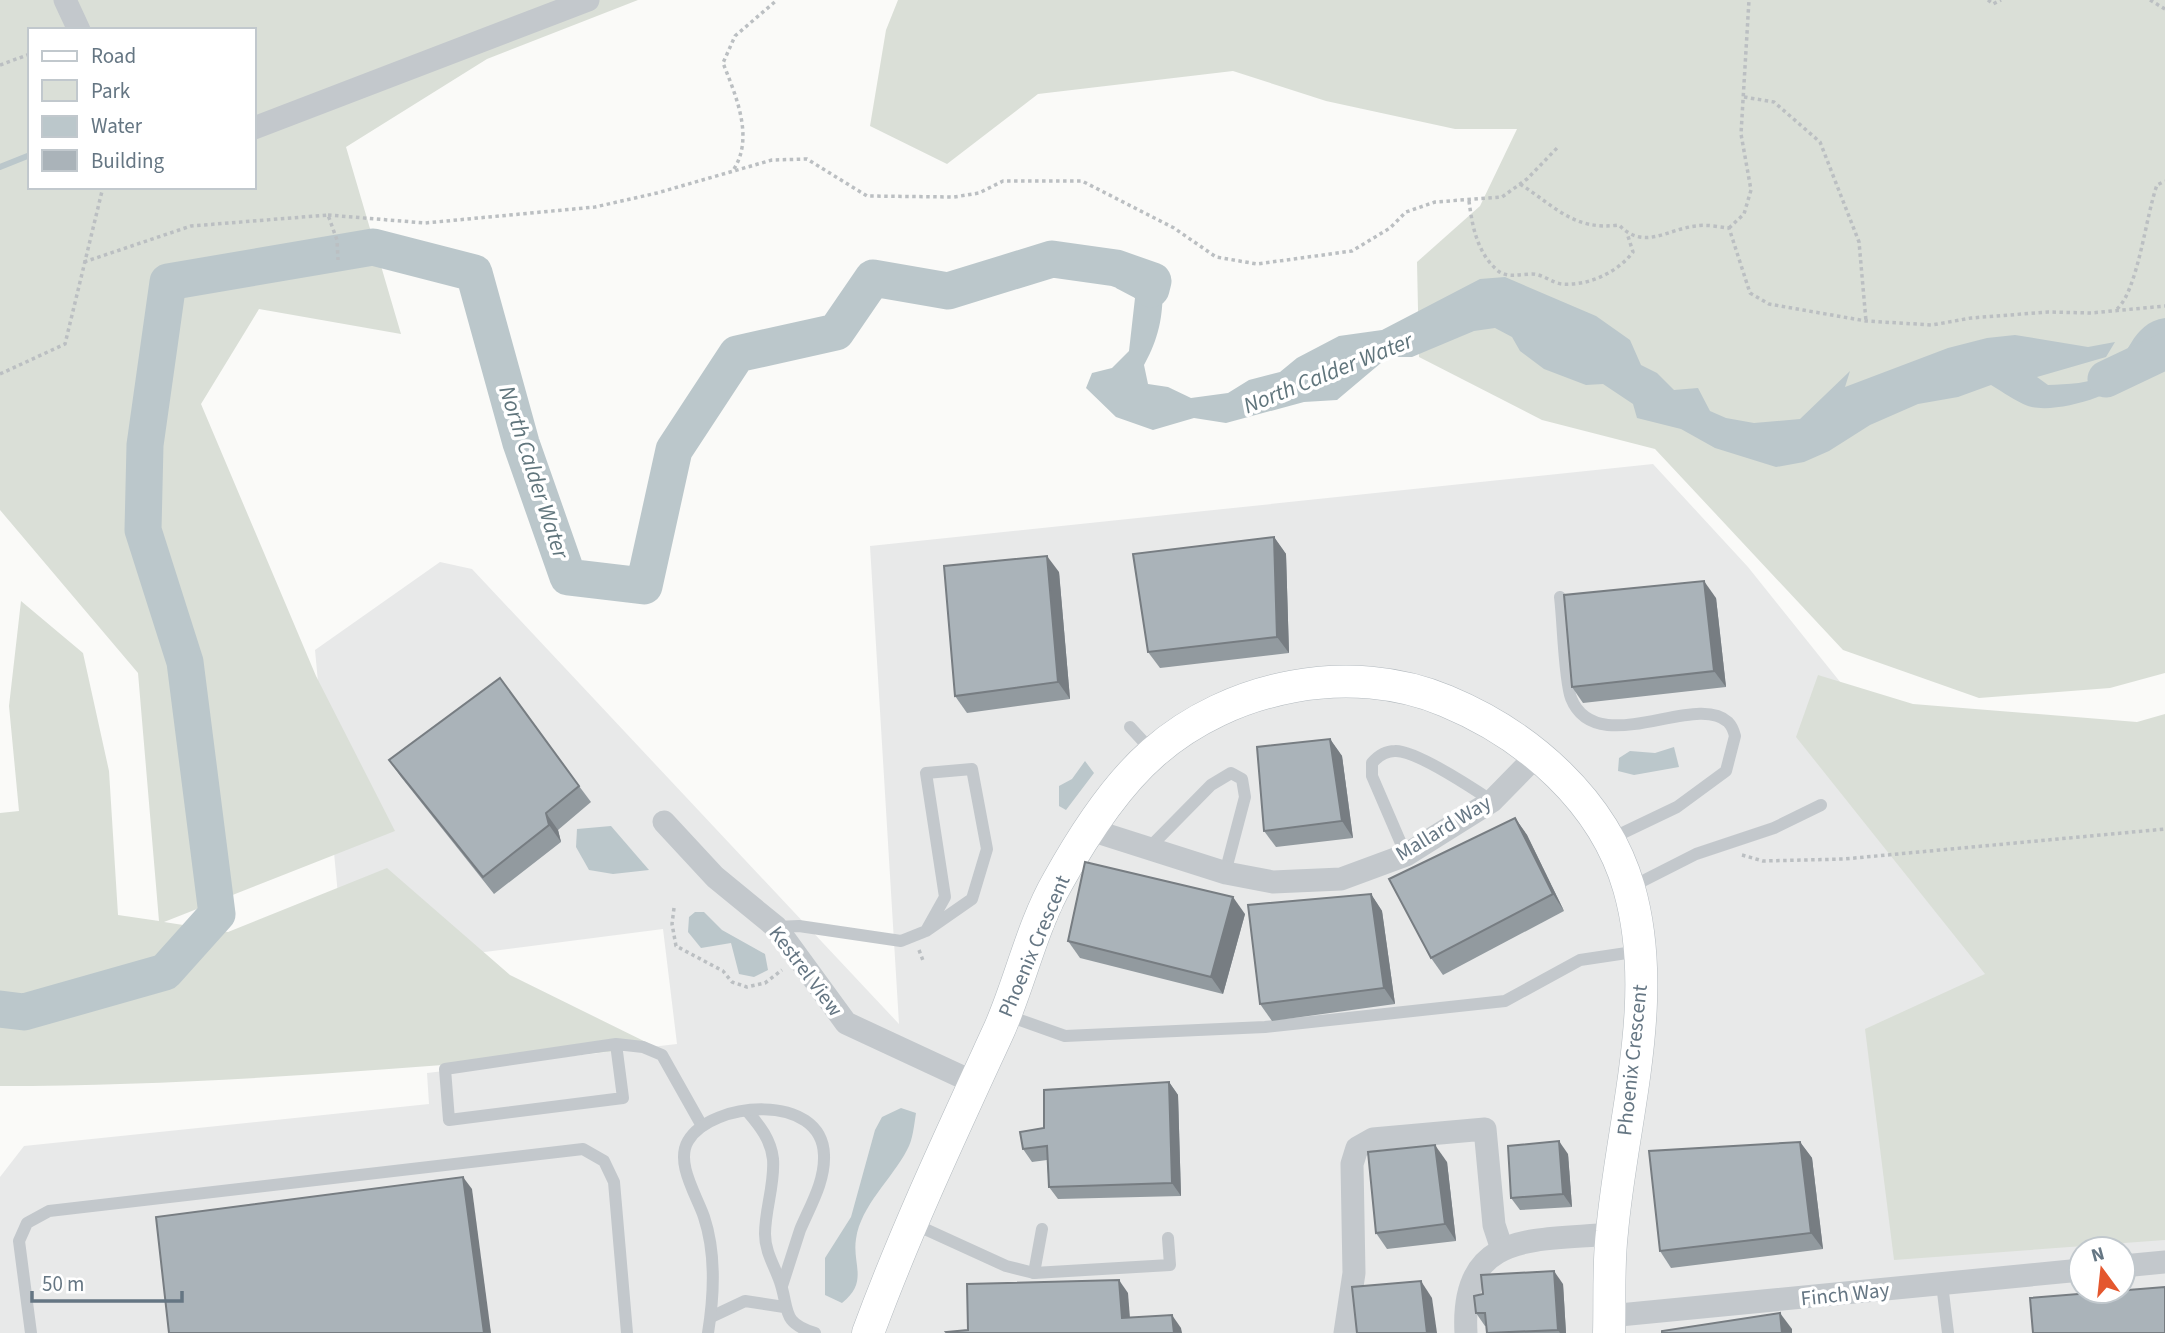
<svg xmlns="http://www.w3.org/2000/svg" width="2165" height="1333" viewBox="0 0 2165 1333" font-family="'Source Sans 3',sans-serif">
	<rect width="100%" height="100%" fill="#fafaf8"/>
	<path fill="#e8e9e9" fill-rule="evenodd" d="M1653,464L1748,567L1857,703L2165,1045V1333H0V1177L24,1146L429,1104L427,1073L677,1044L663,929L345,970L315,650L440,562L472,569L899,1024L870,546ZM2081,1249H2123V1291H2081Z"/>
	<g fill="#dadfd7" fill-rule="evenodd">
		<path d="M0,0H638L487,59L346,147L401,334L259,309L201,404L316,676L395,831L164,922L228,932L387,868L510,975L658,1048C439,1065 220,1086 0,1086V813L19,811L9,706L21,601L83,653L109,771L118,915L159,921L138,673L0,510ZM30,30H254V187H30Z"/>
		<polygon points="898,0 2165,0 2165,673 2110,688 1979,698 1843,650 1655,449 1542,420 1419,357 1417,262 1480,206 1517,129 1455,129 1326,101 1233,71 1038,94 947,164 870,126 886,30"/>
		<polygon points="1818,675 1913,704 2137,722 2165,714 2165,1240 1894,1260 1865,1029 1985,974 1796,737"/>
	</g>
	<g fill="#bbc7cb">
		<path d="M1124,257L1162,266C1164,305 1163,331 1144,365L1148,384L1168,387L1191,398L1228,393L1249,380L1280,372L1297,358L1339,336L1382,330L1480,279L1505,277L1596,316L1630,340L1641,365L1657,373L1674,390L1698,388L1710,411L1726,418L1754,423L1800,419L1850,371L1845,387L1948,348L1987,338L2015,335L2088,347L2115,342L2106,357L2037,377L2048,385C2067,384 2091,384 2108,374C2129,360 2130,323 2165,318V348C2149,357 2150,364 2139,374C2119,394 2056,415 2028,406C2015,401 2003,392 1991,385L1958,397L1918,404L1870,425L1829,451L1804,462L1776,467L1715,448L1681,429L1637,418L1633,404L1603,384L1586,385L1544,369L1520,351L1512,337L1495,328L1474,331L1412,357H1388L1337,400L1304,402L1226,423L1194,418L1153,430L1116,417L1086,388L1092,373L1112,368L1129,351L1135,298L1116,288L1111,261Z"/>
		<polygon points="1674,747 1679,767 1634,775 1618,771 1619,758 1630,751 1655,753"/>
		<polygon points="1085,761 1094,773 1066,810 1059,806 1059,786 1072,779"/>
		<polygon points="611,826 649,870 613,874 589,870 576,847 577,829"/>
		<polygon points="695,912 704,912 722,930 765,954 768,970 754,977 739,974 731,943 701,948 688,932 689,917"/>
		<path d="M901,1108L916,1113C914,1125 913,1140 907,1150C892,1179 861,1205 856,1239C852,1264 869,1282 842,1303L825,1295V1258L851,1217L875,1130L882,1117Z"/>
	</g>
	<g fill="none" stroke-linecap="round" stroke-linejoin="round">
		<polyline stroke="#bbc7cb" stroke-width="6" points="0,167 30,155"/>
		<g stroke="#bbc7cb" stroke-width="37">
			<polyline points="2106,379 2165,351"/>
			<polyline points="0,1009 24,1012 165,972 217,914 185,662 143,530 145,445 168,282 373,247 474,273 521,443 568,577 644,586 674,450 737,354 836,332 873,278 948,291 1052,259 1116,268 1153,281 1151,289"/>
		</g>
		<defs>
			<path id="secondary" d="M868,1333C906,1230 953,1130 999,1030C1020,983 1032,926 1058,881C1083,836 1114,787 1153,753C1230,685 1351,661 1446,701C1528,735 1604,801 1629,888C1661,1000 1622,1119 1612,1232C1608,1265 1610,1300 1609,1333"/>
		</defs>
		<use href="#secondary" stroke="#b3babf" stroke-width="33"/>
		<g stroke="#bbbfc2" stroke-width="3.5" stroke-dasharray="3.5 3.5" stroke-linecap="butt">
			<polyline points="1988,0 1993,4 2001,0"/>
			<polyline points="2150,0 2165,9"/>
			<polyline points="0,65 30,54"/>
			<polyline points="1744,97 1774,102 1820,142 1859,242 1866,321"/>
			<path d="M734,169C754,137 736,96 723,63L735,36L777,0"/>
			<path d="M1520,184C1556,207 1574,231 1619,225C1644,251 1667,229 1696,226C1706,224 1719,227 1729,228L1750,293L1769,304L1803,310L1866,321L1932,325L1971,318L2048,312L2091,313L2165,306"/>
			<path d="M1469,201C1472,225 1477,252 1496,269C1506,279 1519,274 1532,274C1543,274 1552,283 1562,284C1589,286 1618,272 1633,252L1627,233"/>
			<polyline points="328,215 425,223 595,207 657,193 772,160 807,159 867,196 954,197 979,193 1003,181 1082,181 1174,228 1216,257 1257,264 1352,251 1390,228 1406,212 1435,202 1502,197 1527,179 1558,147"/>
			<polyline points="1729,228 1744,214 1751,190 1741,134 1749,0"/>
			<polyline points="84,262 191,226 328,215 337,240 338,260"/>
			<path d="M2117,309C2138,290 2146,215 2157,185L2165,181"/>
			<polyline points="0,374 65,344 103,187"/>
			<polyline points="1742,855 1763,861 1844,859 2165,829"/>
			<polyline points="674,908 672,924 676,946 723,971 732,982 747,987 765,983 782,970"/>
			<polyline points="919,950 924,963"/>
		</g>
		<g stroke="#c3c8cc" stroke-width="12">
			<path d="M1560,597C1563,620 1564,679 1571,698C1596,761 1696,691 1728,722C1731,725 1734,732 1735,736L1726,771L1677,807L1610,839"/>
			<polyline points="1130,727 1153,752"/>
			<polyline points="1147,850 1211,785 1231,773 1242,779 1245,797 1225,873"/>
			<path d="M1406,855L1372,776V763C1378,756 1385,751 1395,751C1415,750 1474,789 1492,801"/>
			<polyline points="1629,888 1696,854 1774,828 1821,805"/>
			<polyline points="776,927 799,926 901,941 926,931 945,897 926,773 972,769 987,849 972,899 926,931"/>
			<polyline points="1006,1015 1065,1036 1265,1027 1505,1001 1580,960 1640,951"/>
			<polyline points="616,1044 623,1098 449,1120 445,1069 616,1044 643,1047 662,1055 702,1126"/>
			<path d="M748,1112C760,1126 771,1140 773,1159C775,1184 765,1209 765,1234C765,1253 776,1268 781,1285C789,1311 782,1323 815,1333"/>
			<polyline points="914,1224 1006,1266 1034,1273 1170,1265 1168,1238"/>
			<polyline points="1034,1273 1042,1229"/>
			<polyline points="1942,1284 1948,1333"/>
			<polyline points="711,1317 745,1301 784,1307"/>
			<polyline points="31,1333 19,1241 27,1223 49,1211 583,1149 604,1161 614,1182 627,1333"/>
			<path d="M708,1333C714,1296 716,1253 704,1217C697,1196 675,1163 688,1141C711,1101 822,1092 824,1155C825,1182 810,1206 800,1230C794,1249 788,1267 782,1286"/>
		</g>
		<g stroke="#c3c8cc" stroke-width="23">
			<polyline points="65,0 79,30"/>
			<polyline points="254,128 588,0"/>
			<polyline points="664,822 715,877 776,927 846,1023 975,1083"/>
			<polyline points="1091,830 1226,873 1273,882 1341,879 1406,855 1492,801 1538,754"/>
			<polyline points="2123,1266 2165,1262"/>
			<polyline points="1609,1316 2081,1270"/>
			<polyline points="1345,1333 1354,1273 1352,1164 1357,1148 1373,1139 1485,1129 1494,1225 1502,1249"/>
			<path d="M1466,1333C1460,1230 1535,1241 1611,1234"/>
		</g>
		<use href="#secondary" stroke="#fff" stroke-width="32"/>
	</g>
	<g fill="#929a9f">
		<polygon points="1274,537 1286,554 1289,653 1160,668 1148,652"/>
		<polygon points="1059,572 1070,699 967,713 955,696"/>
		<polygon points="1716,598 1726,687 1583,703 1572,687"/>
		<polygon points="1330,739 1342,756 1353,838 1276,847 1264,831"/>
		<polygon points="389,760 579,786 591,802 558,830 561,842 494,894 401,777"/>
		<polygon points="1515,818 1527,835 1564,911 1443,975 1431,958"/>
		<polygon points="1371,894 1382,911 1395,1004 1272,1021 1260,1004"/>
		<polygon points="1245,914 1223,994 1080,958 1068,941"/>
		<polygon points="1169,1082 1178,1095 1181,1196 1058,1199 1049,1187 1047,1160 1032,1162 1023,1149 1044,1128"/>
		<polygon points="1800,1142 1812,1158 1823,1249 1671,1268 1660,1251"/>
		<polygon points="1568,1154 1572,1207 1520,1210 1511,1198"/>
		<polygon points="1447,1162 1456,1241 1387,1249 1376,1233"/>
		<polygon points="1563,1284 1566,1333 1487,1333 1486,1326 1485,1326 1476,1313"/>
	</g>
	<g fill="#777d82">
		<polygon points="1274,537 1286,554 1289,653 1277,637"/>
		<polygon points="1047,556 1059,572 1070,699 1058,682"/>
		<polygon points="1704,581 1716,598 1726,687 1714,671"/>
		<polygon points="1330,739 1342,756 1353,838 1342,821"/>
		<polygon points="546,813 558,830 561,842 549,825"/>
		<polygon points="1515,818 1527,835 1564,911 1553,894"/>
		<polygon points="1371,894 1382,911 1395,1004 1384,988"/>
		<polygon points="1233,897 1245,914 1223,994 1211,977"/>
		<polygon points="1169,1082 1178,1095 1181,1196 1172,1183"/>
		<polygon points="1559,1141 1568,1154 1572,1207 1563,1194"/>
		<polygon points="1800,1142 1812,1158 1823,1249 1811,1233"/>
		<polygon points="1435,1145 1447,1162 1456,1241 1445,1224"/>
		<polygon points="463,1177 472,1189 491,1333 484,1333"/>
		<polygon points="1554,1271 1563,1284 1566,1333 1560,1333 1558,1330"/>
		<polygon points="1119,1280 1128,1293 1131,1331 1122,1318"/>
		<polygon points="1421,1281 1432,1298 1437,1333 1427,1333"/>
		<polygon points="1780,1313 1792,1329 1792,1333 1782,1333"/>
		<polygon points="1172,1315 1181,1328 1182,1333 1174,1333"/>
	</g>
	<g fill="#aab3b9" stroke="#777d82" stroke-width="2">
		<polygon points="1274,537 1277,637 1148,652 1133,554"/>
		<polygon points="1047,556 1058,682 955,696 944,566"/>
		<polygon points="1704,581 1714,671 1572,687 1564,595"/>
		<polygon points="500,678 579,786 546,813 549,825 483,877 389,760"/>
		<polygon points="1330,739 1342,821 1264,831 1257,747"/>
		<polygon points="1515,818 1553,894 1431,958 1389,879"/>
		<polygon points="1085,862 1233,897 1211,977 1068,941"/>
		<polygon points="1371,894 1384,988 1260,1004 1248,905"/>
		<polygon points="1169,1082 1172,1183 1049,1187 1047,1146 1023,1149 1020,1132 1044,1128 1044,1090"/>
		<polygon points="1559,1141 1563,1194 1511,1198 1508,1146"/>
		<polygon points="1800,1142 1811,1233 1660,1251 1649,1151"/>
		<polygon points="1435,1145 1445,1224 1376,1233 1368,1152"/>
		<polygon points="463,1177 484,1333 169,1333 156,1217"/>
		<polygon points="1554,1271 1558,1330 1487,1333 1485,1313 1476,1313 1474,1296 1483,1294 1481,1275"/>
		<polygon points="1119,1280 1122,1318 1172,1315 1174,1333 947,1333 946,1332 968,1330 967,1284"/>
		<polygon points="1421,1281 1427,1333 1357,1333 1352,1287"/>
		<polygon points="2165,1287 2165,1333 2033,1333 2030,1298"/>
		<polygon points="1780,1313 1782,1333 1662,1333 1662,1331"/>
	</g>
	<g text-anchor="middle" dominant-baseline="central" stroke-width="7" stroke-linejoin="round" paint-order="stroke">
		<g font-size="21" fill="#657683" stroke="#fff">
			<text transform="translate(1443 828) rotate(-31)">Mallard Way</text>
			<text transform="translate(1034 946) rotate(-67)">Phoenix Crescent</text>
			<text transform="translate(806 971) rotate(53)">Kestrel View</text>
			<text transform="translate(1632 1060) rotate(-84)">Phoenix Crescent</text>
			<text transform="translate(1845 1294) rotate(-6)">Finch Way</text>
		</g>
		<g font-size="23" font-style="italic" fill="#60757c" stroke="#fff">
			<text transform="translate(1328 373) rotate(-22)">North Calder Water</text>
			<text transform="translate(534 472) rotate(72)">North Calder Water</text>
		</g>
	</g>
	<rect x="28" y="28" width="228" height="161" fill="#ffffff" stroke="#c1c8cd" stroke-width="2"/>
	<rect x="42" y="51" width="35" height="10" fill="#ffffff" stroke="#c1c8cd" stroke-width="2"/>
	<text x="91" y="63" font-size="21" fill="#657683">Road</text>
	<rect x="42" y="80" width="35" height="21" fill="#dadfd7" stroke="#c1c8cd" stroke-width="2"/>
	<text x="91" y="98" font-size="21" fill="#657683">Park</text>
	<rect x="42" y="116" width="35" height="21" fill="#bbc7cb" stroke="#c1c8cd" stroke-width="2"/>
	<text x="91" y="133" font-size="21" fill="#657683">Water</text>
	<rect x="42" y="150" width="35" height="21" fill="#aab3b9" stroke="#c1c8cd" stroke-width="2"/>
	<text x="91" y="168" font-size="21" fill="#657683">Building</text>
	<g transform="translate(2102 1270) rotate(345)"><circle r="33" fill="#ffffff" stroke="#c1c8cd" stroke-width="2"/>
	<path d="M0-5L12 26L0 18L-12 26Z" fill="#e4572e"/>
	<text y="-10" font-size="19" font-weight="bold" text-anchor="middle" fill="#657683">N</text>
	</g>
	<path d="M32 1291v10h150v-10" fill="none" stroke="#657683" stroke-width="3.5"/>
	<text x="42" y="1291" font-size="21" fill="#657683" stroke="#ffffff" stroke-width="5" paint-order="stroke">50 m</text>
</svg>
